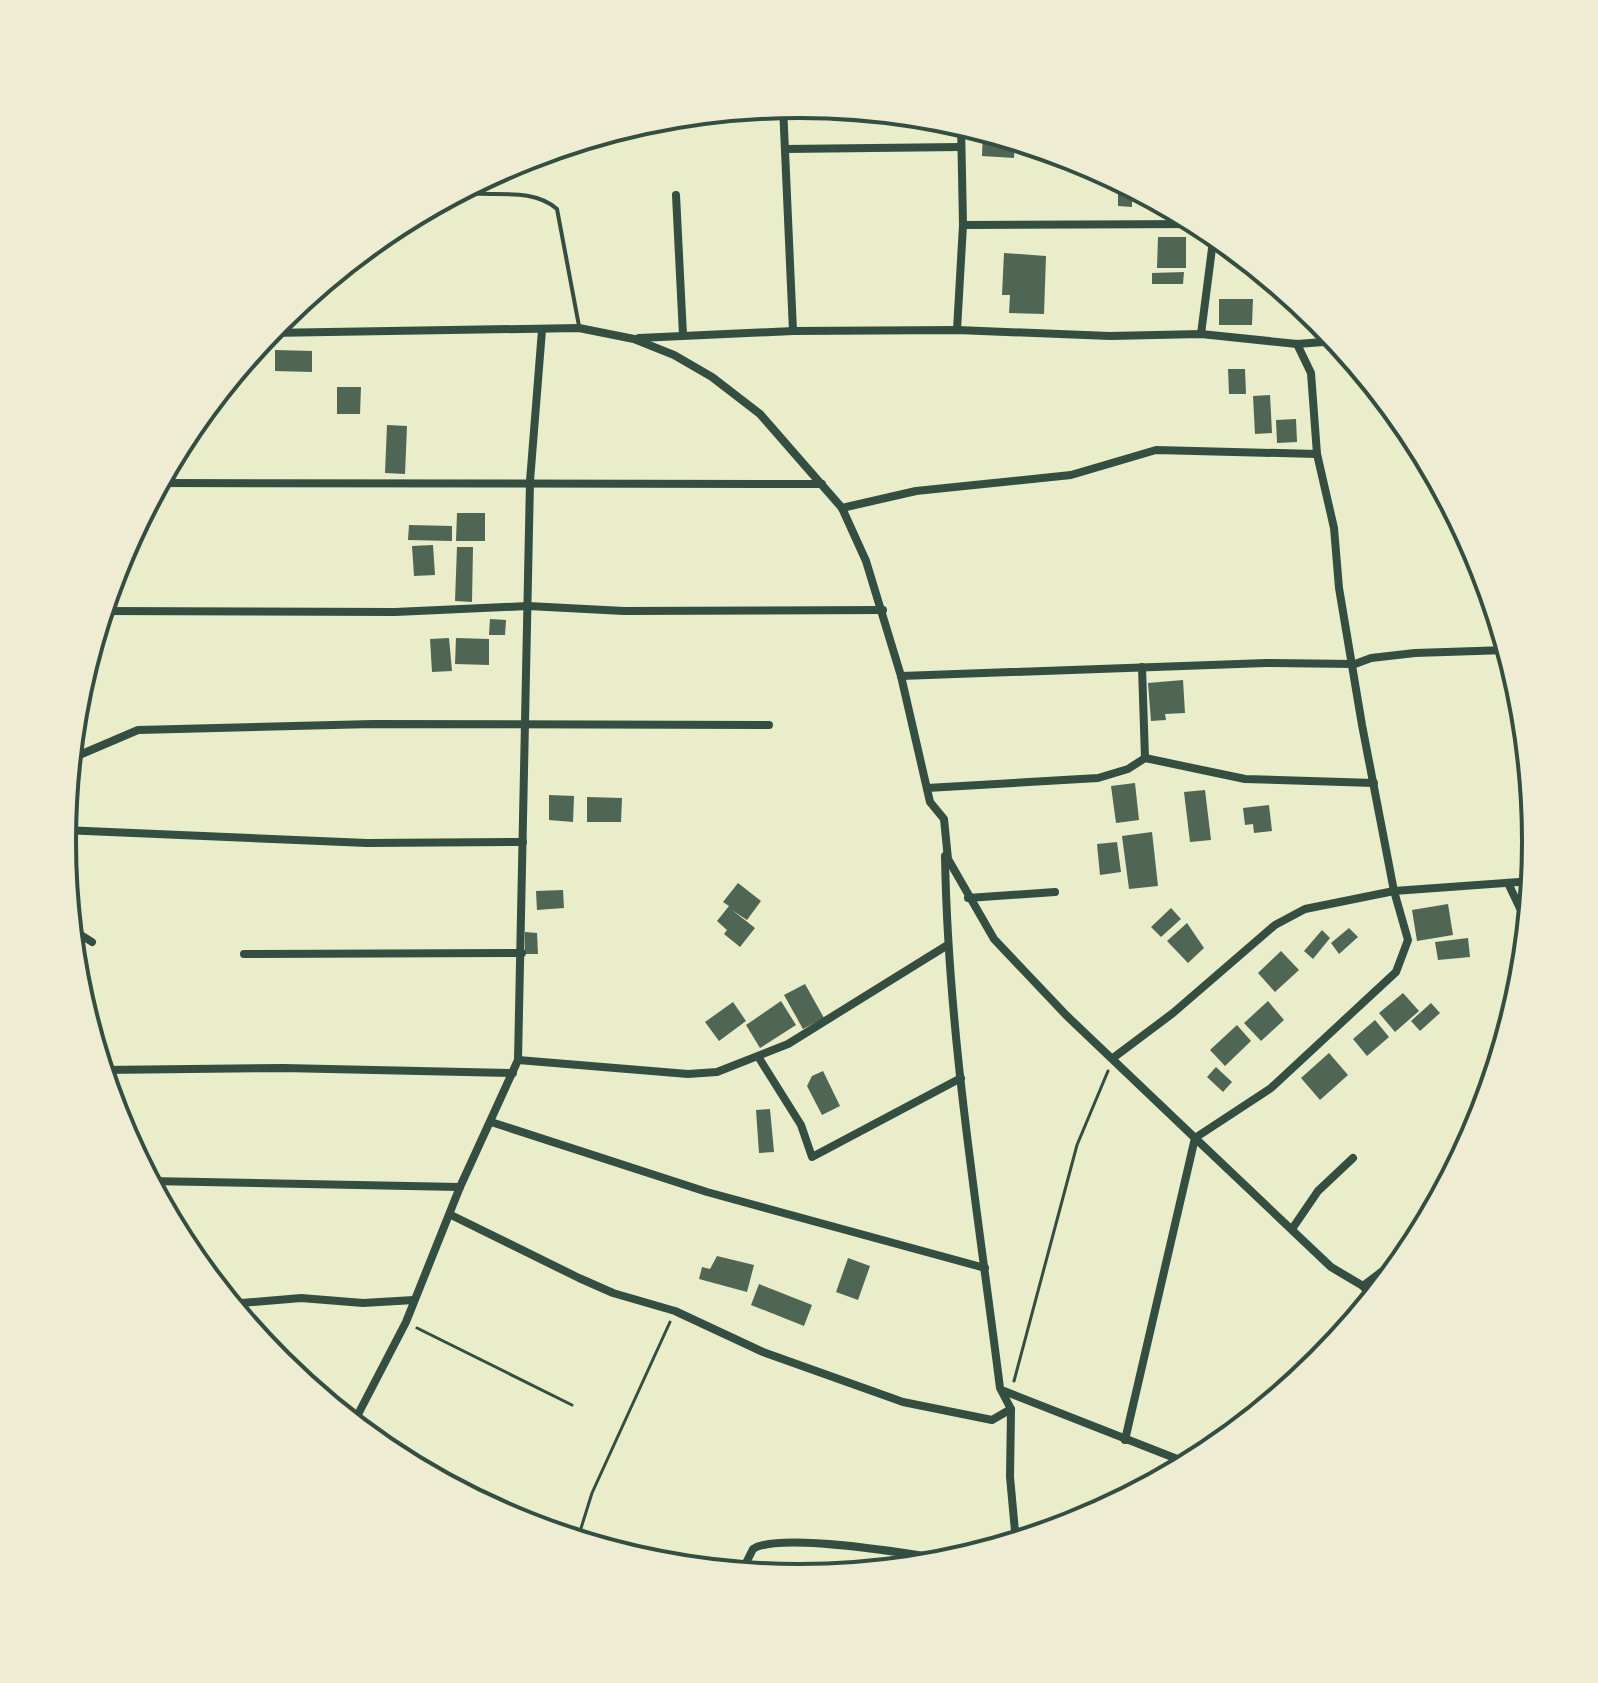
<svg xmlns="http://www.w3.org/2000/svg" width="1598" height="1683" viewBox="0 0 1598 1683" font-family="'IBM Plex Sans',sans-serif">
	<rect width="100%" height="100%" fill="#e9edc9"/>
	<g fill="#4f6655">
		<polygon points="983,131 1015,141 1014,158 982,156"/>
		<polygon points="1118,180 1132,188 1132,207 1118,206"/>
		<polygon points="1158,237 1186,237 1186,268 1157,268"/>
		<polygon points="1004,253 1046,256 1044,314 1009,313 1010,295 1002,295"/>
		<polygon points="1184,272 1183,284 1152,284 1152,273"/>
		<polygon points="1219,299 1253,299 1252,325 1219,325"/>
		<polygon points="275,350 312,351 312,372 275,371"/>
		<polygon points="1228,369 1245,369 1246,394 1229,394"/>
		<polygon points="337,387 361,387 360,414 337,414"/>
		<polygon points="1270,395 1272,433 1255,434 1253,396"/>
		<polygon points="1296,419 1297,442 1277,443 1276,420"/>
		<polygon points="387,425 407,426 405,474 385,473"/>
		<polygon points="457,513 485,513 485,541 456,541"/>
		<polygon points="409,525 452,526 452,541 408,540"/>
		<polygon points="433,545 435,575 414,576 412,546"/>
		<polygon points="457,547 473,547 472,602 455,601"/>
		<polygon points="490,619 506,620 505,635 489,635"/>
		<polygon points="449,638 452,671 432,672 430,639"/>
		<polygon points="456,638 489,639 489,665 455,664"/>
		<polygon points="1183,680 1185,713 1165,714 1166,720 1151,721 1148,683"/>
		<polygon points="1135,783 1139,820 1116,823 1111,786"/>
		<polygon points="1205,790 1211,840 1190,842 1184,792"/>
		<polygon points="549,795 574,796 573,822 549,820"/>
		<polygon points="587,797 622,798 621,822 587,822"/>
		<polygon points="1269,805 1272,831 1254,833 1253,824 1245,825 1243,808"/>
		<polygon points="1152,832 1158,886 1129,889 1122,836"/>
		<polygon points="1117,842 1121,872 1100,875 1097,844"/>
		<polygon points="738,883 761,901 747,920 732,910 755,928 740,947 724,934 727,930 717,921 729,906 723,902"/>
		<polygon points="563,890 564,908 537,910 536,891"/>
		<polygon points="1448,904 1453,935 1417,941 1412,910"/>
		<polygon points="1171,908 1181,919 1161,937 1151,927"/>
		<polygon points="1187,923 1204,948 1188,963 1167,941"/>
		<polygon points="1349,928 1358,937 1339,954 1331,943"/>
		<polygon points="1322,930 1330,938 1313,959 1304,951"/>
		<polygon points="525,932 537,933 538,954 525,954"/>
		<polygon points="1468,938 1470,957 1438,960 1435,942"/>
		<polygon points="1281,951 1299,970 1275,992 1258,973"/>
		<polygon points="805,984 824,1018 803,1029 784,995"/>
		<polygon points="1403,993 1419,1011 1395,1032 1379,1013"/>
		<polygon points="781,1001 796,1025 760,1048 746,1025"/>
		<polygon points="1268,1001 1284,1020 1261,1041 1244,1023"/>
		<polygon points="733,1002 746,1021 719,1041 705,1022"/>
		<polygon points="1431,1003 1440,1013 1420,1031 1411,1021"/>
		<polygon points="1375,1020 1389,1037 1367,1056 1353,1039"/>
		<polygon points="1237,1025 1251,1041 1225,1066 1210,1050"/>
		<polygon points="1329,1053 1348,1075 1320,1100 1301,1078"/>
		<polygon points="1216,1067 1232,1082 1223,1092 1207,1077"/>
		<polygon points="823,1071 840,1106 822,1115 807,1086 812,1076"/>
		<polygon points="770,1109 774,1152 759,1153 756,1110"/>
		<polygon points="717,1256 754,1265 747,1292 699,1279 702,1267 710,1269"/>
		<polygon points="848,1258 870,1266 858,1300 836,1292"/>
		<polygon points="759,1284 812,1305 804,1326 751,1305"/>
	</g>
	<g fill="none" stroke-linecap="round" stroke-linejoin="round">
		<g stroke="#344e41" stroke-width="3">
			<polyline points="417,1328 572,1405"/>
			<polyline points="1014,1381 1077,1145 1108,1071"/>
			<polyline points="577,1541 592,1493 670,1322"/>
		</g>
		<path stroke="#344e41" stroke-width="4" d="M458,192C490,198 531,186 557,209L579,326"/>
		<g stroke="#344e41" stroke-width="8">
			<polyline points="783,106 793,331"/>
			<polyline points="785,149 960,147"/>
			<polyline points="676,195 683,335"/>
			<polyline points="963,225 1200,224"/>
			<polyline points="957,330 963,225 961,124"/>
			<polyline points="268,333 579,328 634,339 674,355 712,377 760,414 842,508 866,561 901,676 930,802 944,819 948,859 994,939 1066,1015 1195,1138 1331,1267 1363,1286 1373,1299"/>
			<polyline points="1201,334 1214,233"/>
			<polyline points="639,338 793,331 957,330 1110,336 1201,334 1297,344 1337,341"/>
			<polyline points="159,483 822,484"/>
			<polyline points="842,508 916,491 1071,475 1156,450 1317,454"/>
			<polyline points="102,611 395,612 528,606 624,611 883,610"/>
			<polyline points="1142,667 1145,758"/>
			<polyline points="901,676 1266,663 1355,664 1371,658 1415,653 1507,650"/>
			<polyline points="70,759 138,730 373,724 769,725"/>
			<polyline points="927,788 1098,778 1128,769 1145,758 1245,779 1374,783"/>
			<polyline points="63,830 367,843 523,842"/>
			<path d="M945,856C948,1034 978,1212 1000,1388L1011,1409L1010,1477L1016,1542"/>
			<polyline points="1508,883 1528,925"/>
			<polyline points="968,898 1055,892"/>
			<polyline points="70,928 92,942"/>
			<polyline points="244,954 522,953"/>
			<polyline points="759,1058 801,1125 812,1157 961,1078"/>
			<polyline points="1113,1058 1173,1013 1275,925 1305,909 1394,891 1532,881"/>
			<polyline points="518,1060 688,1074 717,1072 788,1044 946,946"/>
			<polyline points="102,1070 283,1068 513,1073"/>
			<polyline points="491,1122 707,1192 985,1268"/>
			<polyline points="149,1181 460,1187"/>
			<polyline points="451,1215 579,1278 613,1293 675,1311 763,1352 903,1402 992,1420 1011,1409"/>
			<polyline points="1292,1229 1318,1191 1353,1158"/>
			<polyline points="1363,1286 1414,1247"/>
			<polyline points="230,1304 301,1298 363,1303 414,1300"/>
			<polyline points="1004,1391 1190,1464"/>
			<polyline points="353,1424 406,1322 460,1187 518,1060 530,481 542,330"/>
			<polyline points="1125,1440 1195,1138 1271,1088 1396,972 1408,940 1394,891 1362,725 1339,588 1334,528 1317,454 1311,373 1297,344"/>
			<path d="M741,1573L753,1549C780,1531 918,1555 955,1561"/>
		</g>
	</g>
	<path d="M0 0H1598V1683H0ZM76 841a723 723 0 1 1 1446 0a723 723 0 1 1-1446 0Z" fill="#eeecd3" fill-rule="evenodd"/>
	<path fill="none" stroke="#344e41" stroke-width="4" d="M76 841a723 723 0 1 1 1446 0a723 723 0 1 1-1446 0Z"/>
</svg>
